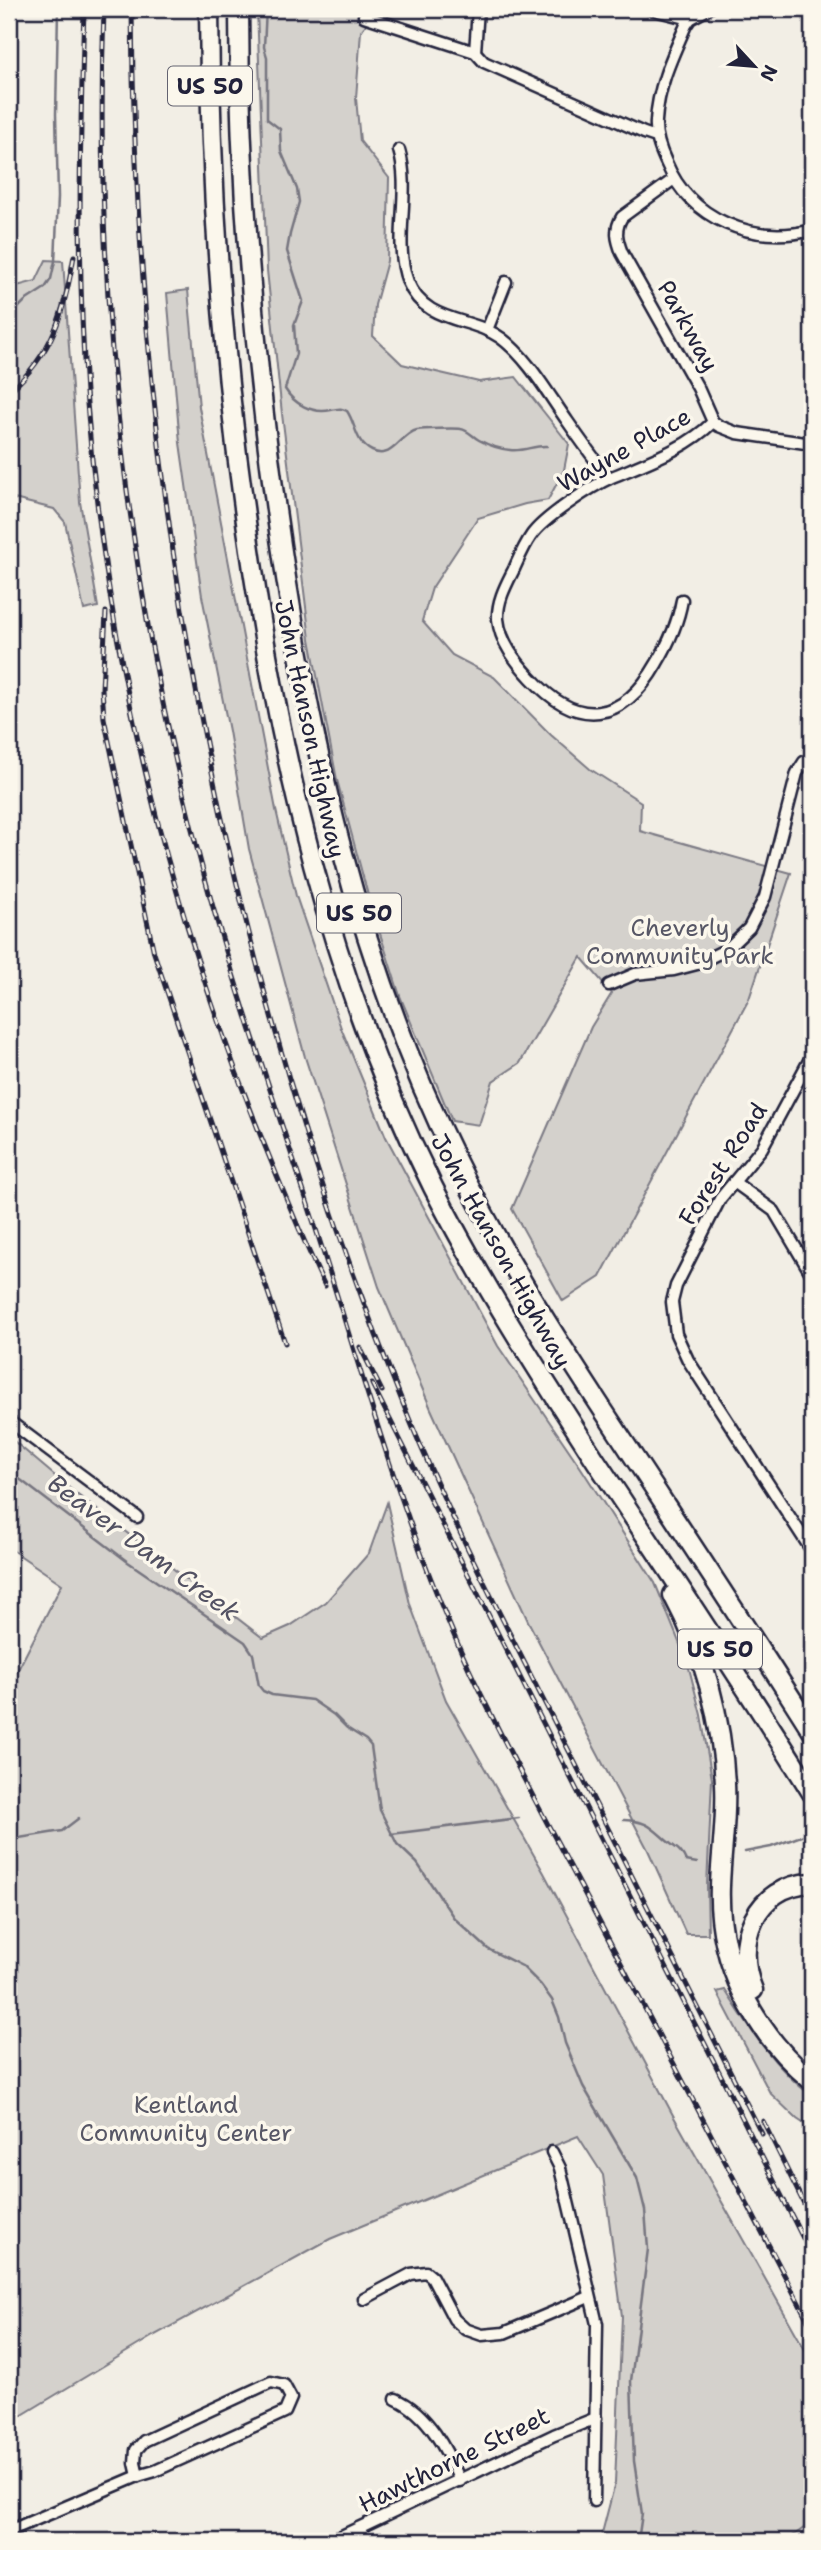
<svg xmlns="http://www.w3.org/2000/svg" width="821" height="2550" viewBox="0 0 821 2550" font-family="'Shantell Sans',sans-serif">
	<rect width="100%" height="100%" fill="#f2eee5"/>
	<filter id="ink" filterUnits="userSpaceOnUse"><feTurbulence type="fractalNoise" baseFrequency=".0143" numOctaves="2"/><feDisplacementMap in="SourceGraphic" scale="14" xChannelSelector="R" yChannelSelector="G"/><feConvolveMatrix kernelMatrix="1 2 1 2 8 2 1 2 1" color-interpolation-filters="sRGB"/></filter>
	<g filter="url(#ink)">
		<g fill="#d4d1cc" stroke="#7b7a84" stroke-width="2">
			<polygon points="257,9 377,9 361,31 356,98 360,141 389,178 387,261 375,305 373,336 402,364 479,382 516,377 569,444 564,470 548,500 525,504 478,518 432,588 422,621 452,655 494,677 551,735 590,769 641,802 640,831 791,873 749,999 600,1277 563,1301 512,1209 591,1027 612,993 581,957 520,1063 493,1081 479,1125 452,1121 400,996 369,899 337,780 310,639 282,414 267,270"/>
			<polygon points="46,260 63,261 80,502 98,607 84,610 65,522 54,509 10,498 9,502 9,286 17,286 36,281"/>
			<polygon points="188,290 199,407 276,810 296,896 341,1028 386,1137 498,1346 581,1468 655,1583 688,1664 701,1715 712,1779 707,1886 708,1934 686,1934 648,1850 528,1621 431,1409 379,1287 305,1057 249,849 229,731 202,596 180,443 167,293"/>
			<polygon points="9,1437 74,1492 263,1638 290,1626 326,1602 369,1553 387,1503 410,1604 446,1700 544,1873 674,2117 812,2362 812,2522 786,2541 600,2541 615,2483 622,2316 603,2175 578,2136 330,2239 153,2336 9,2423 9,1687 62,1584 9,1548"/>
			<path d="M725,1990C749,2028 775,2069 812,2096V2129L797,2119L770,2093L717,1992Z"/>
		</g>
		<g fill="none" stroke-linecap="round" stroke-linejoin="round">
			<g stroke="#76747f" stroke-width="2.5">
				<path d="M266,9L264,47L267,57V119L280,129L281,151L297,189L299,202L290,234L287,251L303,301L294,325L296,354L285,389C294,404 312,414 331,410C339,409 339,407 347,411C356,424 355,443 372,451C393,461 400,434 417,430C423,429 455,428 461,429C468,430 473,437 479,440C488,445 500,449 510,450C523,452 534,445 547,446"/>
				<polyline points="9,317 25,301 45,288 51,279 55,261 58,197 56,114 58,9"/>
				<polyline points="9,393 13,400 9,411"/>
				<polyline points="9,1471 128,1562 245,1642 253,1654 259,1686 263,1691 272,1695 312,1700 334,1715 347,1728 366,1740 371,1746 380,1810 397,1844 417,1863 454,1918 488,1949 522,1966 541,1985 552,2000 559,2017 565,2043 583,2086 637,2178 645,2210 648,2249 631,2381 634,2461 642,2514 638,2541"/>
				<path d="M624,1820C646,1821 650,1826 666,1840C674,1847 682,1850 686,1861L697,1863"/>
				<polyline points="391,1834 519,1818"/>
				<polyline points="13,1839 62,1831 79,1818"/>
				<polyline points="745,1852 771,1847 804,1835"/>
			</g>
			<defs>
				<g id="minor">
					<polyline points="650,9 690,19"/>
					<path d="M708,9L690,19L686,25C672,57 658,86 656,121C655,136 660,149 666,162C690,220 754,245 812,230"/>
					<polyline points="364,16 475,52 484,62 644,133 656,137"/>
					<polyline points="475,52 478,9"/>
					<path d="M399,150C412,193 392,240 408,282C425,324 470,316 501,338C529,359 548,394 568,422C581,441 595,460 609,478"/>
					<path d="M674,179L622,217C614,230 617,240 622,253L698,388L713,422L719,426L737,433L812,444"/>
					<polyline points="487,330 506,282"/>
					<path d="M682,600C678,623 669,643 657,663C623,723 578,729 531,678C516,662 500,642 498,619C497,601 506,585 514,569C519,558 524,546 531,536C543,518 592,486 612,477C647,462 686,449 713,422"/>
					<polyline points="609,985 635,974 674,970 697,964 727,949 749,928 765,897 797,773 804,762 812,758"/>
					<polyline points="812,1055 762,1148 720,1199 676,1286 672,1302 676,1334 688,1360 812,1551"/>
					<polyline points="734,1182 774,1211 812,1275"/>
					<polyline points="9,1421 137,1517"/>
					<polyline points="552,2152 560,2168 597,2324 594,2501"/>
					<polyline points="364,2299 411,2274 426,2272 432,2277 454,2319 465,2329 482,2335 504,2333 589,2297"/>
					<polygon points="271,2382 284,2385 291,2398 285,2412 155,2471 138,2476 135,2463 136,2450 144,2441"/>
					<path d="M396,2399C428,2413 447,2450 460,2481"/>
					<polyline points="359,2528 366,2541"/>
					<polyline points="9,2531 138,2476"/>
					<polyline points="331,2541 554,2435 596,2418"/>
				</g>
				<g id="motorway">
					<path d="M209,9C210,183 222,357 247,529C279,756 330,981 433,1187C481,1282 538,1371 596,1461C669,1571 743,1681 812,1793"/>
					<path d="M239,9C239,176 253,344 276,510C307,734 356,958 457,1162C505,1260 564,1351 624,1442C687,1538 751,1634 812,1731"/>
					<path d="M673,1595C704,1653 722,1719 725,1784C727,1819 721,1852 720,1886C717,1962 754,2033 812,2081"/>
					<path d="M753,1990C733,1943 755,1885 812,1883"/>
				</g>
			</defs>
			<use href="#minor" stroke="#22223b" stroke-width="15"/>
			<use href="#motorway" stroke="#22223b" stroke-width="23"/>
			<use href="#minor" stroke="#fbf7ec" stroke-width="10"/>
			<use href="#motorway" stroke="#fbf7ec" stroke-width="18"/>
			<defs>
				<g id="rail">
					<path d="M84,9C80,136 77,264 86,392C105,646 166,897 260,1134C281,1185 301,1237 325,1286"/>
					<path d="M104,9C93,308 130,612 211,900C241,1007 278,1112 312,1217C362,1370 402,1525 470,1671C507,1750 549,1826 589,1902C663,2044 739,2186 812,2328"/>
					<path d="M132,9C135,485 224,964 404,1406C449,1517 505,1624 559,1731C627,1866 694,2000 762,2134"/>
					<path d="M9,392C54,353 64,312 74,256"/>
					<polyline points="106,612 102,689 104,718 154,953 285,1343"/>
					<polyline points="360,1347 382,1391"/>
					<polyline points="372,1384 812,2256"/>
					<polyline points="763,2121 812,2220"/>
				</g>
			</defs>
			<use href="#rail" stroke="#22223b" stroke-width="5"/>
			<use href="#rail" stroke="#fbf7ec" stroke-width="2.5" stroke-dasharray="8" stroke-linecap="butt"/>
		</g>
	</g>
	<g text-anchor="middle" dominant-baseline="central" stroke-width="7" stroke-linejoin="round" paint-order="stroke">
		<g fill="#fbf7ec" stroke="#636270" stroke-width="2">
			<rect x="168" y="66.5" width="84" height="39" rx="5"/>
			<rect x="317" y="893.5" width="84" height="39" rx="5"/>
			<rect x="678" y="1629.5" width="84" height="39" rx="5"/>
		</g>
		<g font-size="23" font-weight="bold" fill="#22223b">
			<text x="210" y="86">US 50</text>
			<text x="359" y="913">US 50</text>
			<text x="720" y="1649">US 50</text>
		</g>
		<g font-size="24" fill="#22223b" stroke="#fbf7ec">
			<text transform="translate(688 326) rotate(61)">Parkway</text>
			<text transform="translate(624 450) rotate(-29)">Wayne Place</text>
			<text transform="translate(310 729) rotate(78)">John Hanson Highway</text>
			<text transform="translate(723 1164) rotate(-57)">Forest Road</text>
			<text transform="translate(501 1251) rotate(61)">John Hanson Highway</text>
			<text transform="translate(454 2460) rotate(-26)">Hawthorne Street</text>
		</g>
		<g font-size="24" fill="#575766" stroke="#fbf7ec">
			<text x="680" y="928">Cheverly<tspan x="680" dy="28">Community Park</tspan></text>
			<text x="186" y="2105">Kentland<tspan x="186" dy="28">Community Center</tspan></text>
		</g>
		<g font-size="26" font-style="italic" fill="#535263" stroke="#fbf7ec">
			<text transform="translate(144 1547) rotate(36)">Beaver Dam Creek</text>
		</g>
	</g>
	<rect width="821" height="2550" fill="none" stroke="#fbf7ec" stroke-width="35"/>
	<rect x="18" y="18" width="786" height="2515" fill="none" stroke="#22223b" stroke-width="2.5" filter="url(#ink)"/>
	<g transform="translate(754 66) rotate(116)" stroke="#fbf7ec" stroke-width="5" paint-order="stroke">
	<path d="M0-5L12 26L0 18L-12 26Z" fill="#22223b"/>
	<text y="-10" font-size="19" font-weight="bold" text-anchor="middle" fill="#22223b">N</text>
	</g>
</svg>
